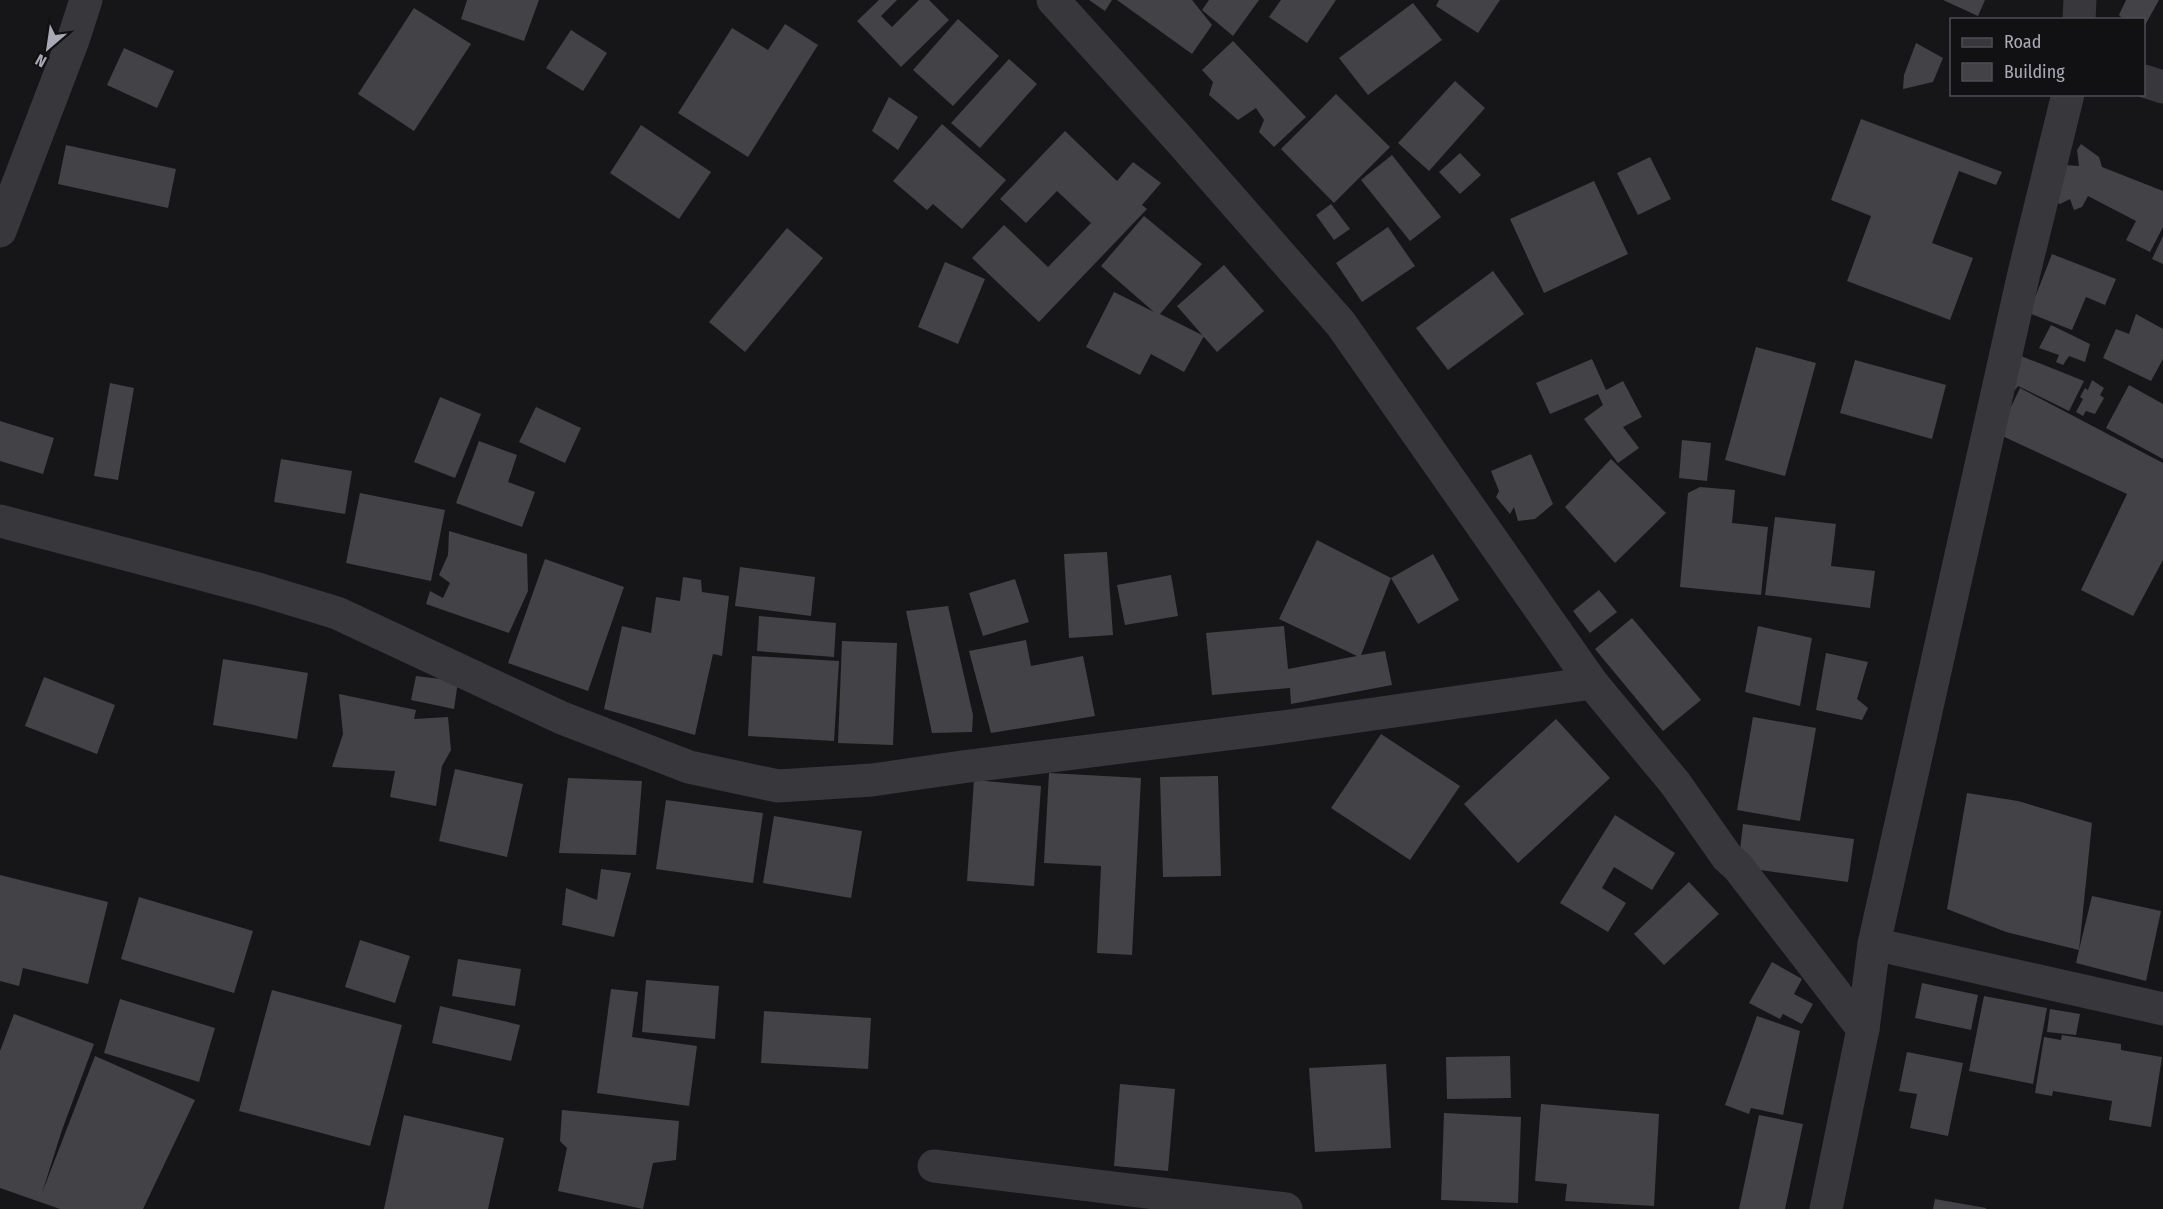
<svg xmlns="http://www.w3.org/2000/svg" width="2163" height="1209" viewBox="0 0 2163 1209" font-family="'Fira Sans Condensed',sans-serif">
	<rect width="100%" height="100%" fill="#161517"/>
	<g fill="#434347">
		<polygon points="467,0 539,0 524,41 461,19"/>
		<polygon points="879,0 897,0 881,16 892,27 919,0 929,0 949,20 901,67 857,21"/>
		<polygon points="1089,0 1112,0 1105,11"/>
		<polygon points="1117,0 1192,0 1212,25 1192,54"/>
		<polygon points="1209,0 1259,0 1233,36 1202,10"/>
		<polygon points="1281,0 1336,0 1307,43 1269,17"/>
		<polygon points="1439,0 1500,0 1478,33 1436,6"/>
		<polygon points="1943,0 1985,0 1978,16"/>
		<polygon points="2126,0 2159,0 2144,27 2144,20 2124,20 2119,15"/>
		<polygon points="1413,3 1442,40 1368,95 1339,58"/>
		<polygon points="414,8 471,44 414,131 358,94"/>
		<polygon points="958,19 999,56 953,106 913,70"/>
		<polygon points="785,24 818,45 748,157 678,113 732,28 768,50"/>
		<polygon points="571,30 607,53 583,91 546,68"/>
		<polygon points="1233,41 1306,117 1274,147 1259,132 1264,120 1256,108 1238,120 1209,95 1213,82 1202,70"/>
		<polygon points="1916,43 1943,58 1933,82 1903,89 1904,75"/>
		<polygon points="124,48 174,71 157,108 107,85"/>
		<polygon points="1009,59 1037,84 980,148 951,123"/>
		<polygon points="1455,81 1485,108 1429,171 1398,143"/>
		<polygon points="1336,94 1390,147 1334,203 1281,149"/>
		<polygon points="889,97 918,117 898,150 872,131"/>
		<polygon points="1861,119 2002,172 1996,185 1959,171 1932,243 1973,258 1950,320 1847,281 1871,216 1831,200"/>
		<polygon points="942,124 1006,180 962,229 933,204 927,210 893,181"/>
		<polygon points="641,125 711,172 679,219 610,173"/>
		<polygon points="1065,131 1117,181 1133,162 1161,183 1142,205 1147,209 1039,322 972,258 1004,225 1048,267 1091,223 1057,191 1026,223 1000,199"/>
		<polygon points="2081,144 2099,157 2102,167 2163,191 2163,227 2150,252 2126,240 2136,221 2088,196 2082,207 2074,210 2070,199 2060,204 2048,197 2065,165 2079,166 2077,150"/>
		<polygon points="66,145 176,169 168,208 58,184"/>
		<polygon points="1460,153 1481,175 1460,194 1439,172"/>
		<polygon points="1392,155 1441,217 1410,241 1361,180"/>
		<polygon points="1650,157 1671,199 1638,215 1617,173"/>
		<polygon points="1594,181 1628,254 1544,293 1510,219"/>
		<polygon points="1331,204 1350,229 1334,240 1316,215"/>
		<polygon points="1144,216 1202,264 1160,314 1204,336 1184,372 1151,354 1140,375 1086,347 1114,292 1154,312 1101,266"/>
		<polygon points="1388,227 1415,266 1362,302 1336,263"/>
		<polygon points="787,228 823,258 745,352 709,322"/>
		<polygon points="2163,236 2163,264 2152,259"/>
		<polygon points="2052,254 2116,279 2105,305 2086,297 2072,330 2029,313"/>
		<polygon points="945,262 985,279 958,344 918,327"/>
		<polygon points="1224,265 1264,311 1217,352 1177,306"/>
		<polygon points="1493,271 1524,314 1448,370 1416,328"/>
		<polygon points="2136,314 2163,329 2163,359 2151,381 2103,358 2116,329 2129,334"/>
		<polygon points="2051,325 2090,344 2085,362 2069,356 2063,365 2056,362 2059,355 2039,348"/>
		<polygon points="1756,347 1816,363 1785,476 1725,460"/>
		<polygon points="2011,352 2084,381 2069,411 2018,386 2015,390 2000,383"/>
		<polygon points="1592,359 1606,390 1623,381 1642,417 1623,427 1639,448 1618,463 1584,419 1603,405 1598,394 1550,414 1536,383"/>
		<polygon points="1855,360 1946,385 1932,439 1840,413"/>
		<polygon points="2092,380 2104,388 2100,395 2104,398 2095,414 2086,411 2083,416 2076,412 2083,399 2080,397 2085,388 2088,390"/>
		<polygon points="110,383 134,388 118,480 94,476"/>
		<polygon points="2129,385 2163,404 2163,459 2106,428"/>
		<polygon points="2020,388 2163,463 2163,560 2133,616 2081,590 2127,494 1998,434"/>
		<polygon points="440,397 481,414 455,478 414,462"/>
		<polygon points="536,407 581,428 565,463 519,442"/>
		<polygon points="0,421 54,438 43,474 0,461"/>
		<polygon points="1682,440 1711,443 1707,481 1679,478"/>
		<polygon points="479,441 517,455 508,482 535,492 522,527 456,503"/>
		<polygon points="1531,454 1553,504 1535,519 1518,521 1514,507 1510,514 1496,497 1499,491 1491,471"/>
		<polygon points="281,459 352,471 345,514 274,502"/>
		<polygon points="1611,459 1666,513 1615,563 1565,507"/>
		<polygon points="1700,487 1735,490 1732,523 1768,527 1761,595 1680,587 1688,493"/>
		<polygon points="360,493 445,510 431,581 346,563"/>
		<polygon points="1775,517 1836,524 1831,566 1875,571 1870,608 1765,595"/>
		<polygon points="449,531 527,554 528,591 509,633 426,604 430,591 443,598 450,583 439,575 448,555"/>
		<polygon points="1317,540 1391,578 1433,554 1459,600 1418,624 1391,578 1361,655 1385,651 1392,685 1291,704 1290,688 1212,695 1206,633 1284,626 1288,669 1357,656 1279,619"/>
		<polygon points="1107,552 1113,635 1069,638 1064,554"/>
		<polygon points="545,559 624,587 588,691 508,663"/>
		<polygon points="740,567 815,577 811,616 735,606"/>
		<polygon points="1171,575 1178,616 1125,625 1117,585"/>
		<polygon points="683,577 701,580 702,592 729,596 722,656 713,654 695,735 604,709 622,626 651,633 656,597 680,601"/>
		<polygon points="1015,579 1029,622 983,636 969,593"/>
		<polygon points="1599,590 1617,612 1590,633 1573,611"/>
		<polygon points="948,606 973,715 972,732 932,733 906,611"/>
		<polygon points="759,616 836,623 834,657 757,651"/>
		<polygon points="1632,618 1701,700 1663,731 1595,649"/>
		<polygon points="1758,626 1812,638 1800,706 1745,692"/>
		<polygon points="1026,640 1031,666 1083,656 1095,716 991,733 969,651"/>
		<polygon points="842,641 897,643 893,745 838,743"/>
		<polygon points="1826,653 1868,662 1857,699 1868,708 1862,720 1816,710"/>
		<polygon points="752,656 839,661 834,741 748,736"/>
		<polygon points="223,659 308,673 297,739 213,725"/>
		<polygon points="416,676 458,681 454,709 411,700"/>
		<polygon points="44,677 115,705 97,754 25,726"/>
		<polygon points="339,694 416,710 414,719 448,717 451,750 442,766 436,806 390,797 395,771 332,767 343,734"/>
		<polygon points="1753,717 1816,728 1800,821 1737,810"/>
		<polygon points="1556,719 1610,778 1518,863 1464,804"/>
		<polygon points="1381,734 1460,786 1410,860 1331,808"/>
		<polygon points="455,769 523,784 507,857 439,841"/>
		<polygon points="1049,773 1141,778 1132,955 1097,953 1101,866 1044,863"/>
		<polygon points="1218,776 1221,876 1163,877 1160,777"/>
		<polygon points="568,778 642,781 636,855 559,853"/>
		<polygon points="974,780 1041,786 1034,886 967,881"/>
		<polygon points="1967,793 2018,801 2092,823 2079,950 2092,896 2161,911 2146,981 2076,963 2079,950 2006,932 1947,909"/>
		<polygon points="666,800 763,813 753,883 656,869"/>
		<polygon points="1615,815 1675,853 1652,890 1614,867 1602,888 1626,903 1608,932 1560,903"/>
		<polygon points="774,816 862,831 851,898 763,883"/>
		<polygon points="1743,824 1854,839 1848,882 1738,867"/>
		<polygon points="601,869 631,873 614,937 562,925 566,888 597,900"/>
		<polygon points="0,875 108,902 88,984 23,968 19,986 0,981"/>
		<polygon points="1689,882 1719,914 1664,965 1634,934"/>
		<polygon points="139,897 253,931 234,993 121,959"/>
		<polygon points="360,940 410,956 395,1003 345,987"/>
		<polygon points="458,959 521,969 515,1006 452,996"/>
		<polygon points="1772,962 1802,979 1794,994 1813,1004 1802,1024 1783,1014 1780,1019 1749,1003"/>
		<polygon points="646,980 719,986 715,1039 642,1032"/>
		<polygon points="1922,983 1978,995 1971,1030 1915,1018"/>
		<polygon points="611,989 638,992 632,1037 697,1046 689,1106 597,1093"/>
		<polygon points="272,990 402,1025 370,1146 239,1111"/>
		<polygon points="1984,996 2047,1008 2033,1084 1969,1071"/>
		<polygon points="120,999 215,1028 199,1082 104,1053"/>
		<polygon points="440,1006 520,1025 511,1061 432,1043"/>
		<polygon points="2050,1009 2080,1014 2076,1035 2047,1032"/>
		<polygon points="764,1011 871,1018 868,1069 761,1063"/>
		<polygon points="14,1014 94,1044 62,1130 42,1193 95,1056 195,1100 143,1209 60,1209 0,1188 0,1051"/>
		<polygon points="1757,1016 1800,1031 1783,1115 1751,1108 1749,1114 1725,1105"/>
		<polygon points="2062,1035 2121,1044 2121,1050 2162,1057 2151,1127 2109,1120 2112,1101 2053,1091 2052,1096 2035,1093 2044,1037 2061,1040"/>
		<polygon points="1907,1052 1963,1063 1948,1136 1910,1128 1917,1094 1899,1091"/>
		<polygon points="1510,1056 1511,1098 1447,1099 1446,1057"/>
		<polygon points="1386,1064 1391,1148 1315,1152 1309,1068"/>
		<polygon points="1120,1084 1175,1089 1168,1171 1114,1166"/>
		<polygon points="1541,1104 1659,1114 1654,1206 1565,1201 1567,1184 1535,1181"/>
		<polygon points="562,1110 679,1121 676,1160 653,1163 643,1209 558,1191 567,1148 560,1141"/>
		<polygon points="1444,1113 1521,1117 1518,1203 1441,1200"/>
		<polygon points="404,1115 504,1138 488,1209 384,1209"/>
		<polygon points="1759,1115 1803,1124 1785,1209 1739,1209"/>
		<polygon points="1935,1199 1986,1208 1986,1209 1933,1209"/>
	</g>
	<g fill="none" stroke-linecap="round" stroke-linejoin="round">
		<g stroke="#37373c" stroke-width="33">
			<polyline points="1053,0 1177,137 1341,324 1592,683 1675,783 1727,857 1738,867 1863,1029"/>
			<polyline points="2079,20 2080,0"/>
			<polyline points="2144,81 2163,87"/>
			<polyline points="0,231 73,40 86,0"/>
			<polyline points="0,521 258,589 337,613 562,718 689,767 778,786 872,780 962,767 1282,727 1592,683"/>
			<polyline points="1874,944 2163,1009"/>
			<polyline points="934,1166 1286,1209"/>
			<polyline points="1826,1209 1863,1029 1874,944 2024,273 2068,94"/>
		</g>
	</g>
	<rect x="1950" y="18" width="195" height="78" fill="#111012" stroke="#4e4e54" stroke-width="1.5"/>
	<rect x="1962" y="38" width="30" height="9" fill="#37373c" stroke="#4e4e54" stroke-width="1.5"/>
	<text x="2004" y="48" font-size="18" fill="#a9aab6">Road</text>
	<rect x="1962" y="63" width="30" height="18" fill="#434347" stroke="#4e4e54" stroke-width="1.5"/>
	<text x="2004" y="78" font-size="18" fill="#a9aab6">Building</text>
	<g transform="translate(48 48) rotate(209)" stroke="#111012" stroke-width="4.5" paint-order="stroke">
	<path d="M0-4.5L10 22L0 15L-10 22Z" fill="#a9aab6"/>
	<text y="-9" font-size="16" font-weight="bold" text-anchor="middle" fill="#a9aab6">N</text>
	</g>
</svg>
